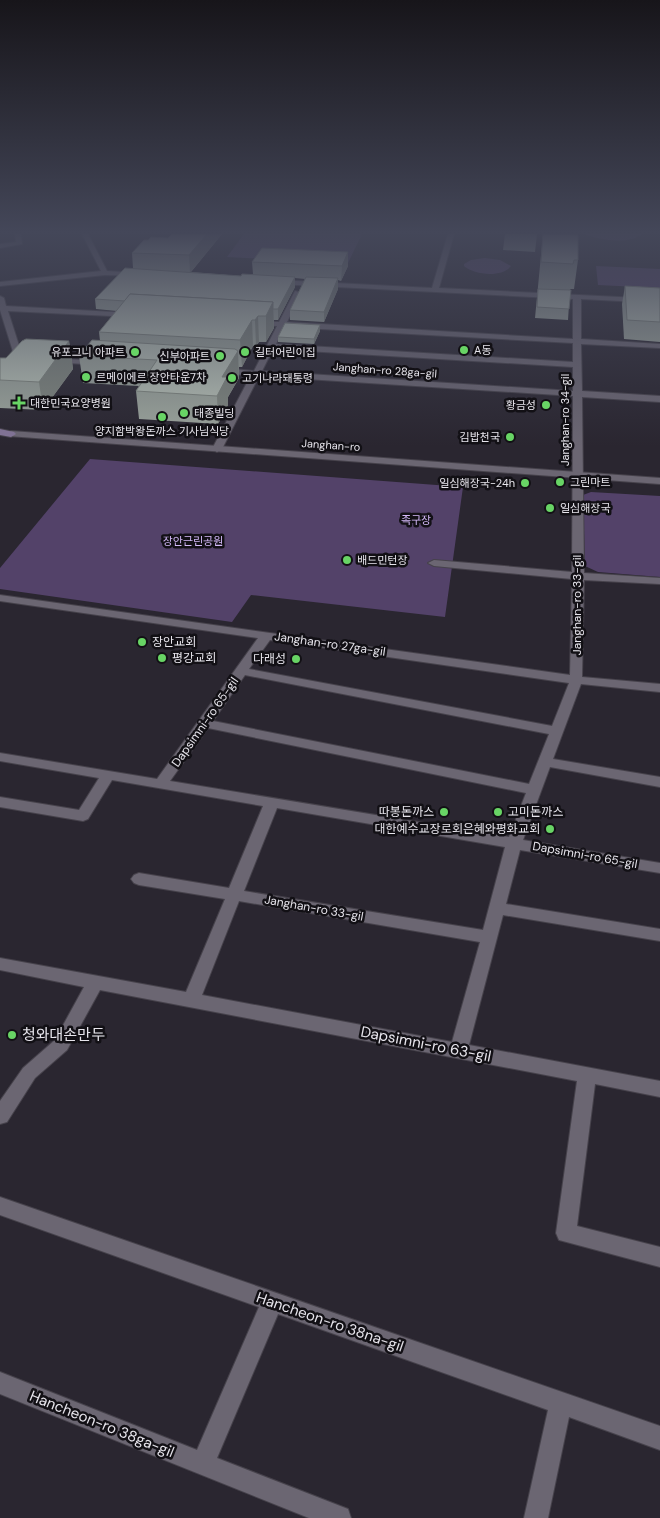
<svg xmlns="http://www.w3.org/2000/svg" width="660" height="1518" viewBox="0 0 660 1518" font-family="'DM Sans','Noto Sans KR',sans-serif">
	<rect width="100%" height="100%" fill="#2a2630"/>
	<g fill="#534269">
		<polygon points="244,234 362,234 348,263 227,257"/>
		<path d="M584,234H642C628,245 600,240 584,234Z"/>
		<path d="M485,258L500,260L511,266C502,278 474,275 464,266V264L471,260Z"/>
		<polygon points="596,266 660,269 660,288 598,285"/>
		<polygon points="90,459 463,487 445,617 251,595 232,622 0,589 0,568"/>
		<polygon points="591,492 660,496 660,577 598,572 585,566 583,495"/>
	</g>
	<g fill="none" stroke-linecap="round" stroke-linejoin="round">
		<defs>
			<g id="minor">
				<polygon points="15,234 21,234 22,244 0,248 0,244 16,242"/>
				<polygon points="82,234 88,234 107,271 139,273 143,275 141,276 105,275 0,286 0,282 101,271"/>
				<path d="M448,234H454L439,288L660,299V303L581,299V339L660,344V348L581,344L582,391L660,396V402L582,397L584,573L660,578V584L584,580L582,677L660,684V692L581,684L553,759L660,777V787L550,767L523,840L660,863V873L520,850L506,904L660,929V941L503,915L469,1045L660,1081V1097L595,1084L577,1226L660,1247V1267L559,1240L556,1233L577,1081L100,990L67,1050L35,1078L7,1122L0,1124V1101L23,1068L55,1040L84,987L0,970V958L186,992L225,899L139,885L134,883L131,879L134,875L139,873L229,888L263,806L112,780L88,819L83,821L0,807V797L79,810L99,778L0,761V753L157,779L258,638L0,601V595L570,675L572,579L434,566L428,563L434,560L572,572L573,396L259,376L222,449L217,452L212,449L251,375L222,374L218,371L222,368L254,371L277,326L256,325L252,323L256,321L279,322L295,291L302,293L287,322L573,339V299L277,284L273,282L277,280L432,288ZM284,327L573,343V362L276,344ZM273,349L573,367V391L262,371ZM270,640L569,683L552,726L249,669ZM245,675L549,734L529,784L213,721ZM208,728L526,793L509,837L170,781ZM277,808L505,847L483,930L244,891ZM239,901L480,942L452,1042L202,995Z"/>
				<polygon points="0,296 4,298 6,306 132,313 136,315 132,317 8,311 23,358 19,360 15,358 0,310"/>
				<polygon points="51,358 98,361 102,363 98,365 54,362 51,362"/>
				<polygon points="0,1197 660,1426 660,1450 569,1417 548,1518 524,1518 548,1410 278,1314 217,1458 348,1509 351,1518 309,1518 0,1394 0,1372 197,1450 259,1307 0,1215"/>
			</g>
			<polygon id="tertiary" points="11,431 660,478 660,484 8,436 6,434"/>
			<polygon id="secondary" points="0,429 14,432 16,434 11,437 0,435"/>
		</defs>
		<use href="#minor" stroke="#46424b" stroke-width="2"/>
		<use href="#tertiary" stroke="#46424b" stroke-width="2"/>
		<use href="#secondary" stroke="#46424b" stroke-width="2"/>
		<use href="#minor" fill="#6b6672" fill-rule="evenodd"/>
		<use href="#tertiary" fill="#6b6672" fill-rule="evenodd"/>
		<use href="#secondary" fill="#847598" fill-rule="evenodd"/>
	</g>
	<g fill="#9da69d">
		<polygon points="172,234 222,234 191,272 241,276 253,274 252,262 348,266 341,281 338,280 338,289 324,322 290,320 290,310 305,279 295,278 295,287 278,320 274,320 274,328 266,342 259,342 256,346 253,346 242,367 239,367 239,378 228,397 228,405 218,424 139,419 136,391 139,386 83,383 79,356 100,341 99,332 117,311 96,309 95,299 133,268 132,253 148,240 168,238"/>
		<polygon points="505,234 537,234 535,252 503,250"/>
		<polygon points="543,234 578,260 574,289 570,289 568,320 535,318"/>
		<polygon points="625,286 660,288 660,342 624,339 622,304"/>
		<polygon points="320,325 320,331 314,344 278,342 278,337"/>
		<polygon points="69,341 73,369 43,410 0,408 0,380 6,358"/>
	</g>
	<g fill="#80877f">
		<polygon points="207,234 222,234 190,273 189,255"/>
		<polygon points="348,252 348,266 341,281 342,266"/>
		<polygon points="295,277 295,287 278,320 278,309"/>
		<polygon points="338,278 338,289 324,322 324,312"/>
		<polygon points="273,302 274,328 266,342 266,316"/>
		<polygon points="258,316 259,342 256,346 255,320"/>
		<polygon points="252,320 253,346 242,367 240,340"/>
		<polygon points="320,325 320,331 314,344 314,339"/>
		<polygon points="69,341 73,369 43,410 39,382"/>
		<polygon points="238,351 239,378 228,397 228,405 218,424 217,396 222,377"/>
	</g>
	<g fill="#b7c1b6" stroke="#80877f">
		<polygon points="172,234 207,234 189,255 132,253 144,240 148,240 151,237 168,238"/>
		<polygon points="543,234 578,235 578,260 574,260 573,264 541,262"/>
		<polygon points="262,248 348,252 342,266 252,262"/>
		<polygon points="125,268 241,276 242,274 295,277 278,309 273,309 273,302 130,294 125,301 95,299"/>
		<polygon points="306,277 338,278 324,312 290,310"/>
		<polygon points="625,286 660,288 660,322 627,320"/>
		<polygon points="538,289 571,290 569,309 537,307"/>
		<polygon points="130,294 273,302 266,316 258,316 255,320 252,320 240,340 99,332"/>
		<polygon points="285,323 320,325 314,339 278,337"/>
		<polygon points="26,339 69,341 39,382 0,380 0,358 6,358 22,341"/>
		<polygon points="92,340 235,349 238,351 222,377 227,377 217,396 136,391 157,360 79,356"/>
	</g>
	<linearGradient id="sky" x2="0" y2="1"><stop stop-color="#17151a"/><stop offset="0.52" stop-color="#444759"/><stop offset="1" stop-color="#444759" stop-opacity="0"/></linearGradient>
	<rect width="660" height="446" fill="url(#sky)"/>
	<g fill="#68d465" stroke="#121015" stroke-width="2">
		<circle cx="464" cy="350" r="5"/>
		<circle cx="135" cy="352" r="5"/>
		<circle cx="245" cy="352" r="5"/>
		<circle cx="220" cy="356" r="5"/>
		<circle cx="86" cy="377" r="5"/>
		<circle cx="232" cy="378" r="5"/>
		<path d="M16.5 395.5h5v5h5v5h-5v5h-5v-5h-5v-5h5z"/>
		<circle cx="546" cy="405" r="5"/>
		<circle cx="184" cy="413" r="5"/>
		<circle cx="162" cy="417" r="5"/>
		<circle cx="510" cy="437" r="5"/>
		<circle cx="560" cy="482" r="5"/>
		<circle cx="525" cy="483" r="5"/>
		<circle cx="550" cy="508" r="5"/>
		<circle cx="347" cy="560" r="5"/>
		<circle cx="142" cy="642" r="5"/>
		<circle cx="162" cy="658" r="5"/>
		<circle cx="296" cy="659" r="5"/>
		<circle cx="444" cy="812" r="5"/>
		<circle cx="498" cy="812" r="5"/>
		<circle cx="550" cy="829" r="5"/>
		<circle cx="12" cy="1035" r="5"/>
	</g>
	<g text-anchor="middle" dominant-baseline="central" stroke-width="5" stroke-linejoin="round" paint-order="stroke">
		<g font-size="11" fill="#e7e5ec" stroke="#121015" text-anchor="start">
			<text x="474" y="350">A동</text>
			<text x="125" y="352" text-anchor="end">유포그니 아파트</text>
			<text x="255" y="352">길터어린이집</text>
			<text x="210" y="356" text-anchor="end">신부아파트</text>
			<text x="96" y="377">르메이에르 장안타운7차</text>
			<text x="242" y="378">고기나라돼통령</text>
			<text x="30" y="403">대한민국요양병원</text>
			<text x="536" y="405" text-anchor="end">황금성</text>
			<text x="194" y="413">태종빌딩</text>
			<text x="162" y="431" text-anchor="middle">양지함박왕돈까스 기사님식당</text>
			<text x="500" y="437" text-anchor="end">김밥천국</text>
			<text x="570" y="482">그린마트</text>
			<text x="515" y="483" text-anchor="end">일심해장국-24h</text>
			<text x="560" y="508">일심해장국</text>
			<text x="357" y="560">배드민턴장</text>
		</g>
		<g font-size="11" fill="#e7e5ec" stroke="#121015">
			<text transform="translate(385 370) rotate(4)">Janghan-ro 28ga-gil</text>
			<text transform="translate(565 420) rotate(-90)">Janghan-ro 34-gil</text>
			<text transform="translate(331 445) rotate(4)">Janghan-ro</text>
		</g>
		<g font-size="11" fill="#d4b9f9" stroke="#121015">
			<text x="416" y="520">족구장</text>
			<text x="193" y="541">장안근린공원</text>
		</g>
		<g font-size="12" fill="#e7e5ec" stroke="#121015">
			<text transform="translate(577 605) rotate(-90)">Janghan-ro 33-gil</text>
			<text transform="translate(330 644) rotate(8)">Janghan-ro 27ga-gil</text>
			<text transform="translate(205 722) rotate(-55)">Dapsimni-ro 65-gil</text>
			<text transform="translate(585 855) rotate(10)">Dapsimni-ro 65-gil</text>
			<text transform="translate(314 908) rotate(10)">Janghan-ro 33-gil</text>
		</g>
		<g font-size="12" fill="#e7e5ec" stroke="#121015" text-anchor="start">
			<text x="152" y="642">장안교회</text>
			<text x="172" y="658">평강교회</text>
			<text x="286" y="659" text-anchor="end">다래성</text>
			<text x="434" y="812" text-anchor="end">따봉돈까스</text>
			<text x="508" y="812">고미돈까스</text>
			<text x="540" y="829" text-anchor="end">대한예수교장로회은혜와평화교회</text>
		</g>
		<g font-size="15" fill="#e7e5ec" stroke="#121015" text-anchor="start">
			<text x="22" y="1035">청와대손만두</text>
		</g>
		<g font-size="15" fill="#e7e5ec" stroke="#121015">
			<text transform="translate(426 1044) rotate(11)">Dapsimni-ro 63-gil</text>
			<text transform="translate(330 1322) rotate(19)">Hancheon-ro 38na-gil</text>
			<text transform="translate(102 1424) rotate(22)">Hancheon-ro 38ga-gil</text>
		</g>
	</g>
</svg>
